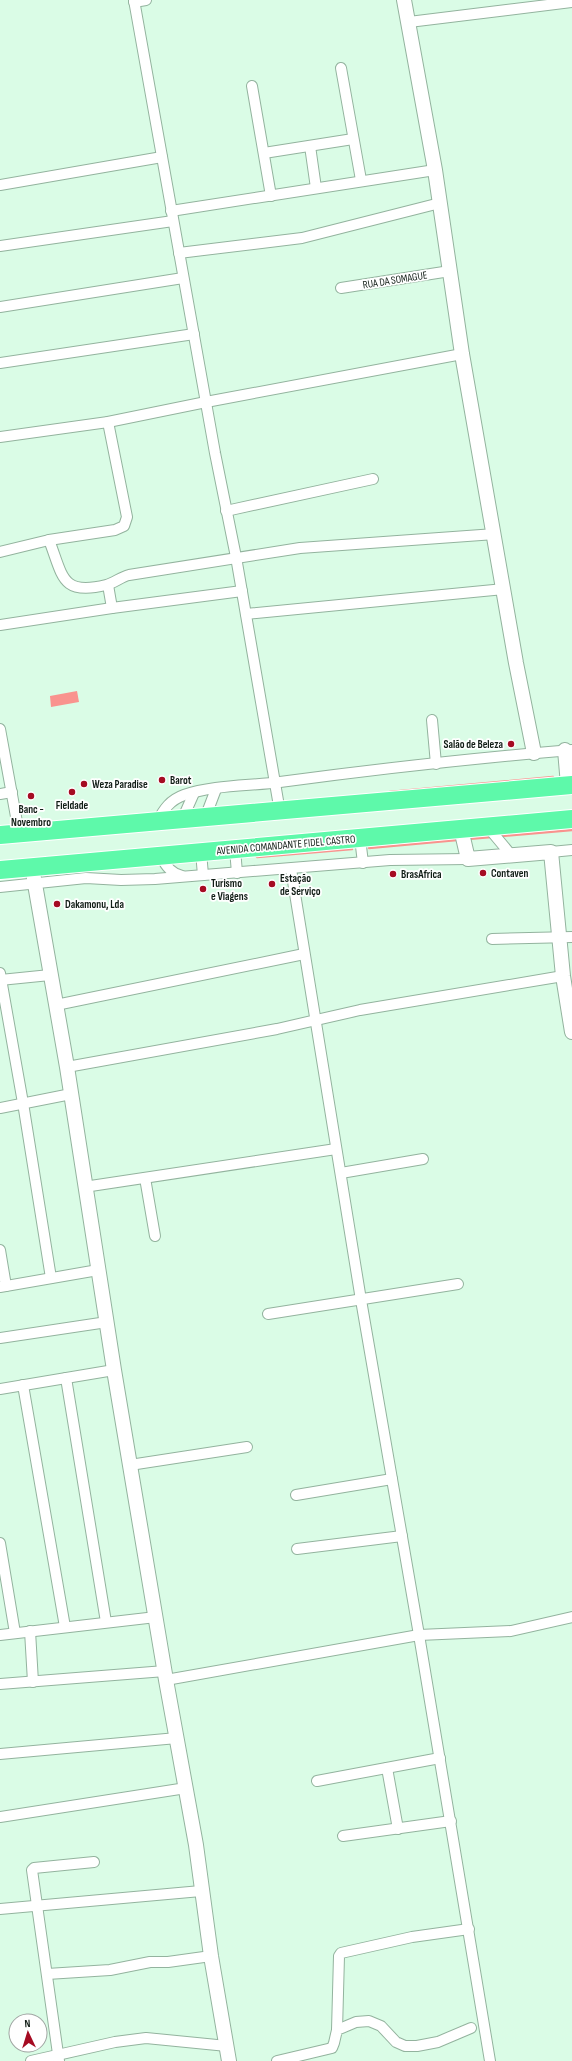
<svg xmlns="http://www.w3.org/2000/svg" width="572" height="2061" viewBox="0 0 572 2061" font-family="'Sofia Sans Condensed',sans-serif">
	<rect width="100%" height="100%" fill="#dafce6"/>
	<polygon fill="#f9938e" points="77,691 79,702 51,707 50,696"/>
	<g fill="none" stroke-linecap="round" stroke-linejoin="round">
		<g stroke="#f9938e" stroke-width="2.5">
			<polyline points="390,792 553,777"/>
			<polyline points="502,836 572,830"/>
			<polyline points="468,839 491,837"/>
			<polyline points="369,848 457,840"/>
			<polyline points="257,857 352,849"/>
		</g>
		<defs>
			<g id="street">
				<polyline points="134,0 215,453 236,557 280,812"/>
				<polyline points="134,2 146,0"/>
				<polyline points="409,22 572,2"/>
				<polyline points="341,68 361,180"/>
				<polyline points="252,86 271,196"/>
				<polyline points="310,146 316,188"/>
				<polyline points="264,153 353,139"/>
				<polyline points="0,185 162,157"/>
				<polyline points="171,211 435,170"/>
				<polyline points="0,246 173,221"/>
				<polyline points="179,253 302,238 440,203"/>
				<polyline points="341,288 450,271"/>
				<polyline points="0,307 183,278"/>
				<polyline points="0,363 194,334"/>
				<polyline points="0,437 108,422 206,402 462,354"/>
				<polyline points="226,511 373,479"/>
				<path d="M49,540C63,576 61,596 106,585C114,583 121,577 129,575L300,548L495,534"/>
				<polyline points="0,552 49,540 115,530 124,526 127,517 108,422"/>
				<polyline points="108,585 112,608"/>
				<polyline points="246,614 504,589"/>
				<polyline points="0,625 112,608 242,591"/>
				<polyline points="432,720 436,764"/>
				<polyline points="0,729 19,833"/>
				<polyline points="0,794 12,792"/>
				<polyline points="205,818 216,789"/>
				<polyline points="182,820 194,793"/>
				<path d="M157,822C164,809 170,800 184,795C213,785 250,786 280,782C377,769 475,758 572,750"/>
				<polyline points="487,826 512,856"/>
				<polyline points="360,838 363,863"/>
				<polyline points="235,849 237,873"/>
				<polyline points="201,852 203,875"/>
				<polyline points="551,852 572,850"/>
				<path d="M161,856C165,865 172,874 182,876"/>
				<polyline points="291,869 361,1300 419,1635 490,2061"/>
				<polyline points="0,887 86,878 121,880 155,879 390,860 468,859"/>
				<polyline points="492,939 572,937"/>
				<polyline points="0,973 23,1103 51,1278"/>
				<polyline points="0,980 50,975"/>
				<polyline points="56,1005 304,954"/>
				<polyline points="67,1067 277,1029 360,1010 563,976"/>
				<polyline points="0,1108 71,1094"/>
				<polyline points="341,1173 423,1159"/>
				<polyline points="145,1178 155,1236"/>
				<polyline points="84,1187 336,1149"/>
				<polyline points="0,1250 6,1286"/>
				<polyline points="0,1287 98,1270"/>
				<polyline points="268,1314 458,1284"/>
				<polyline points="0,1338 107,1322"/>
				<polyline points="66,1378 106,1622"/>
				<polyline points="23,1385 65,1627"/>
				<polyline points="0,1389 114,1370"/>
				<polyline points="130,1465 247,1447"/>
				<polyline points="296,1495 392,1479"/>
				<polyline points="0,1543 15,1633"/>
				<polyline points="297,1549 402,1536"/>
				<polyline points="30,1631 33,1682"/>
				<polyline points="0,1635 156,1617"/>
				<polyline points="166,1680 419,1635 511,1631 572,1617"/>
				<polyline points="0,1684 165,1671"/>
				<polyline points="0,1754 177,1738"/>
				<polyline points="387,1768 398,1829"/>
				<polyline points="317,1781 440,1758"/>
				<polyline points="0,1817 186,1788"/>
				<polyline points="343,1836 451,1821"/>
				<polyline points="0,1909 201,1891"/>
				<polyline points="47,1974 110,1970 150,1962 168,1962 211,1956"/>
				<polyline points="337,2030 339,1956 341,1953 412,1937 469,1929"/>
				<polyline points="31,2061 115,2042 146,2038 227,2046"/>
				<polyline points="59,2061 32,1870 34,1868 94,1862"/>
				<polyline points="277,2061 332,2048 334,2043 337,2030 356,2022 369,2021 381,2026 396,2042 405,2046 417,2046 438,2042 471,2028"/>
			</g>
			<g id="secondary">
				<polyline points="404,0 435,170 462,354 516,663 534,753"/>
				<polyline points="565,750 568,785"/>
				<polyline points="461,829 468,859 551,852 563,976 572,1032"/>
				<polyline points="32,867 67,1067 114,1370 166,1680 196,1845 211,1956 229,2061"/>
			</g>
			<g id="highway">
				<polyline points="0,835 572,785"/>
				<polyline points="0,870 572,819"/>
			</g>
		</defs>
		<use href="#street" stroke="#93b39e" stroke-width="12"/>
		<use href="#secondary" stroke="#93b39e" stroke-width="16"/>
		<use href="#highway" stroke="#fff" stroke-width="20"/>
		<use href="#street" stroke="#fff" stroke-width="10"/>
		<use href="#secondary" stroke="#fff" stroke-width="14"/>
		<use href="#highway" stroke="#5ef9aa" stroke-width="18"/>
	</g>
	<g fill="#a50b22" stroke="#fff" stroke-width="1.5">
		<circle cx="511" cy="744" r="4"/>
		<circle cx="162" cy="780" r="4"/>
		<circle cx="84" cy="784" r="4"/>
		<circle cx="72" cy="792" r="4"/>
		<circle cx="31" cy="796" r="4"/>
		<circle cx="483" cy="873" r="4"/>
		<circle cx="393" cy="874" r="4"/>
		<circle cx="272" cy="884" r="4"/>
		<circle cx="203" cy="889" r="4"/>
		<circle cx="57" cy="904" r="4"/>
	</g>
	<g text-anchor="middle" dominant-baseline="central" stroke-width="3.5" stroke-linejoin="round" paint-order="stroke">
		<g font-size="11" fill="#111d16" stroke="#fff">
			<text transform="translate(395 280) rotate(-9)">RUA DA SOMAGUE</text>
			<text transform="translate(286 845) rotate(-5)">AVENIDA COMANDANTE FIDEL CASTRO</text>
		</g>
		<g font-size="11" font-weight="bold" fill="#111d16" stroke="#fff" text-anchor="start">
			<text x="503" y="744" text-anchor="end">Salão de Beleza</text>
			<text x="170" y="780">Barot</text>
			<text x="92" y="784">Weza Paradise</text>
			<text x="72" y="805" text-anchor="middle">Fieldade</text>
			<text x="31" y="809" text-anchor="middle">Banc -<tspan x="31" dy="13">Novembro</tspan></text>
			<text x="491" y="873">Contaven</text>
			<text x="401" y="874">BrasAfrica</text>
			<text x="280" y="878">Estação<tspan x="280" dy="13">de Serviço</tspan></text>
			<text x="211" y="883">Turismo<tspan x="211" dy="13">e Viagens</tspan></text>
			<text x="65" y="904">Dakamonu, Lda</text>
		</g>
	</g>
	<g transform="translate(28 2033) rotate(356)"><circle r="19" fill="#ffffff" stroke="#a0a5a2"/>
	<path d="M0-3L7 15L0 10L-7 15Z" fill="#a50b22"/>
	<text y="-6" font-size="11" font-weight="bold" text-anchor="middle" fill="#111d16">N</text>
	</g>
</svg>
